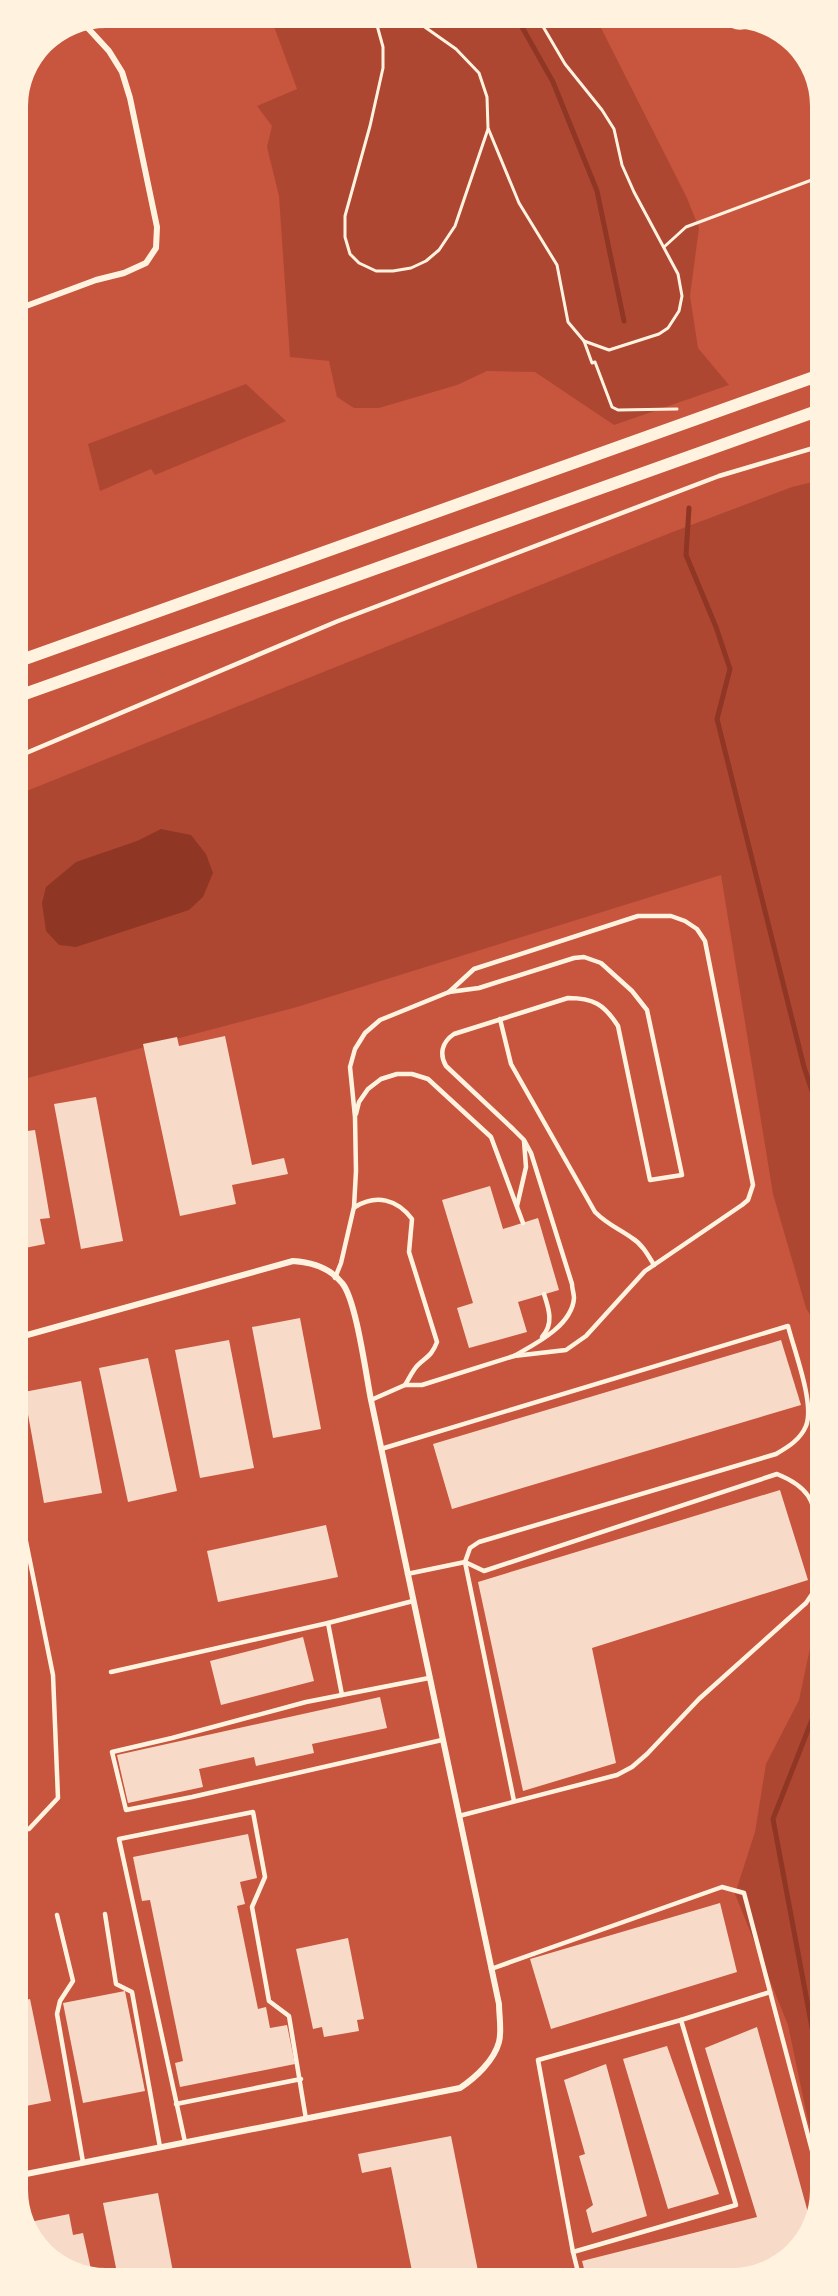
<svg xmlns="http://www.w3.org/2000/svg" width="838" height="2296" viewBox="0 0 838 2296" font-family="'Source Serif 4',serif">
	<rect width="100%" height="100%" fill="#c8553d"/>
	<g fill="#ae4732">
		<polygon points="269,18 596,18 687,198 699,228 690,296 698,348 729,385 614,425 535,372 487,371 457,385 379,408 354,408 337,397 329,361 290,357 279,196 267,147 272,126 257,106 297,89 272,21"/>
		<polygon points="246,384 286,421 155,475 151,469 100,491 88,444"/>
		<polygon points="817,481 819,1330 806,1308 773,1194 721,875 297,1007 20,1080 19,794 670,533 792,487"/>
		<polygon points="819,1606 820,2178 788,2025 735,1894 755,1832 766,1764 799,1700"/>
	</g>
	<polygon fill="#8f3625" points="161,829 191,835 206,854 213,873 203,897 189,910 76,947 59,945 46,931 42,903 46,887 76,862 137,841"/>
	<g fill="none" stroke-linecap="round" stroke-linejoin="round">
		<g stroke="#8f3625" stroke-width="5">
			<polyline points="517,18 553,82 597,191 624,321"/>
			<polyline points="689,508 686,555 716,627 730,669 717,719 804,1067 818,1109"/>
			<polyline points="819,1702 773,1819 813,2033 820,2052"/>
		</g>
	</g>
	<g fill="#f7dbc8">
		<polygon points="225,1036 252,1165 284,1158 288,1174 232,1185 236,1204 180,1216 143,1044 177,1037 179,1046"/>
		<polygon points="96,1097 123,1241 81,1249 54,1104"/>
		<polygon points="35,1130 50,1218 40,1219 45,1244 20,1249 20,1132"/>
		<polygon points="490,1186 503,1229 538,1218 559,1290 518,1302 527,1332 469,1348 457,1308 473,1303 442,1200"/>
		<polygon points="300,1318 321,1429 273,1438 252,1327"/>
		<polygon points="229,1340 254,1468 200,1478 175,1350"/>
		<polygon points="781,1340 801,1405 452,1509 433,1444"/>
		<polygon points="148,1358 177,1491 128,1502 99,1368"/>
		<polygon points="81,1381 102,1493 44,1503 24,1392"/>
		<polygon points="780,1490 808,1580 592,1648 616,1763 523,1791 478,1582"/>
		<polygon points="326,1525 338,1577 218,1602 207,1551"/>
		<polygon points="303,1637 314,1681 221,1705 210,1661"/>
		<polygon points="380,1697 387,1728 312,1744 314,1753 256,1766 254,1757 199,1769 203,1787 128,1803 117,1755"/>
		<polygon points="248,1834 257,1878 240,1882 245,1904 237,1906 258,2009 266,2007 270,2028 287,2025 295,2064 180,2087 175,2063 183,2061 150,1900 142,1901 133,1857"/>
		<polygon points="720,1903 737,1972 551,2029 530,1959"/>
		<polygon points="348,1938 364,2019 357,2020 359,2031 324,2037 322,2027 313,2029 296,1949"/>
		<polygon points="125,1991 145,2091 83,2103 63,2003"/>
		<polygon points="30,1999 51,2101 21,2107 21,2001"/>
		<polygon points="757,2027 810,2220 801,2244 755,2275 586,2276 582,2261 757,2217 705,2048"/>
		<polygon points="667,2046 719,2194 668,2209 623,2059"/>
		<polygon points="606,2064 647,2216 592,2233 586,2210 593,2205 579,2156 585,2154 564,2080"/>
		<polygon points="451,2136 479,2276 413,2276 391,2167 362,2173 358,2154"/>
		<polygon points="158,2193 174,2277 118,2278 103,2203"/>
		<polygon points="69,2214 73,2235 83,2233 92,2274 52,2259 30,2227 30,2222"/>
	</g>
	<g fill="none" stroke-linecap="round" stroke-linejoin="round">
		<g stroke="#fff3e0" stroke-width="3">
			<polyline points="375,18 383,47 383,68 370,126 345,216 345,237 350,254 359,263 376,271 393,271 411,268 426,261 439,250 455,226 488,129"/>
			<polyline points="412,18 456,49 479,73 487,97 488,128 519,203 557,265 568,322 584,341 609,350 659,334 668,328 679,311 682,296 678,274 634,192 622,165 614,129 602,110 565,64 538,18"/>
			<polyline points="664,247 686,227 817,178"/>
			<polyline points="584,341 592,363 595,362 612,407 618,410 677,409"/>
		</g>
		<g stroke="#fff3e0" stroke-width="4.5">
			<polyline points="19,756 338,621 719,476 817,447"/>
			<path d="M500,1019L511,1064L595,1212C608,1225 618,1228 632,1238C642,1244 648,1255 654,1265"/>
			<polyline points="356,1114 359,1102 368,1089 381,1079 397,1074 412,1074 428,1079 491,1137 523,1223"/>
			<polyline points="517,1206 526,1167 524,1141"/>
			<path d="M355,1207C376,1194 397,1199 412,1219L409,1252L437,1342C432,1355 428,1356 419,1364C413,1369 409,1379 405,1385"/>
			<path d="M335,1278L341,1263L354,1207L356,1171L355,1117L350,1067L355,1049L365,1033L380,1020L449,992L479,988L574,958L584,957L601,963L632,991L647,1010L682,1175L650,1180L618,1026C604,1004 593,998 568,998L454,1034C442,1042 439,1054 446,1066L513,1129L524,1140L531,1153L572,1284C572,1288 574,1294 574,1298C572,1326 535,1344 514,1356"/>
			<path d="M542,1337C554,1324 549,1309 544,1294"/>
			<polyline points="371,1400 405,1385 422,1385 514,1356 566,1350 586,1336 645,1271 742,1205 748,1200 753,1185 705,941 697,929 685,921 671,916 638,916 474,969 449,992"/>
			<path d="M381,1449L788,1326C794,1350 815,1404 806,1426C800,1440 788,1447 776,1454L479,1542L470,1548L465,1562L514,1801"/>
			<polyline points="20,1512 53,1675 58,1798 29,1829 21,1830"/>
			<path d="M407,1574L465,1562L484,1571L777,1474C809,1487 814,1500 819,1532"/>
			<polyline points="111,1672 328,1623"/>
			<polyline points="429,1678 306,1702 172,1738 112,1752 126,1810 192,1797 442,1740"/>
			<polyline points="342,1695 328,1623 413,1601"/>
			<polyline points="459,1816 617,1775 632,1767 647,1754 699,1699 806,1603 819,1584"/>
			<polyline points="105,1914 116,1984 132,1992 160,2147"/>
			<polyline points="57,1915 73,1981 60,2001 57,2014 83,2162"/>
			<polyline points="491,1969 722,1887 744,1893 820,2181"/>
			<polyline points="176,2104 301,2079"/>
			<polyline points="185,2142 119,1839 253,1812 265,1877 252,1907 269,2001 289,2016 306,2119"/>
			<polyline points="573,2252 538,2060 681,2020"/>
			<polyline points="579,2276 573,2252 736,2205 681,2020 770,1992"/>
		</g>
		<g stroke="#fff3e0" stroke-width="6">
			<path d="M722,18C732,27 740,29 752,24"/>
			<polyline points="18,309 96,280 124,273 146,263 156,248 157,227 130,98 122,72 109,51 86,26"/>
			<path d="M20,1337L293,1261C311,1262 330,1268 342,1283C356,1299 366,1375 371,1400L499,2004C499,2015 502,2031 499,2042C494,2061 475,2078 460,2088L21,2175"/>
		</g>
		<g stroke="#fff3e0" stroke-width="12">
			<polyline points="19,661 817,376"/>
			<polyline points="19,696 817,411"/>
		</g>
	</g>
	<path d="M0 0H838V2296H0ZM106 28H732A78 78 0 0 1 810 106V2190A78 78 0 0 1 732 2268H106A78 78 0 0 1 28 2190V106A78 78 0 0 1 106 28Z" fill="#fff3e0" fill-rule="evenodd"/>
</svg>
